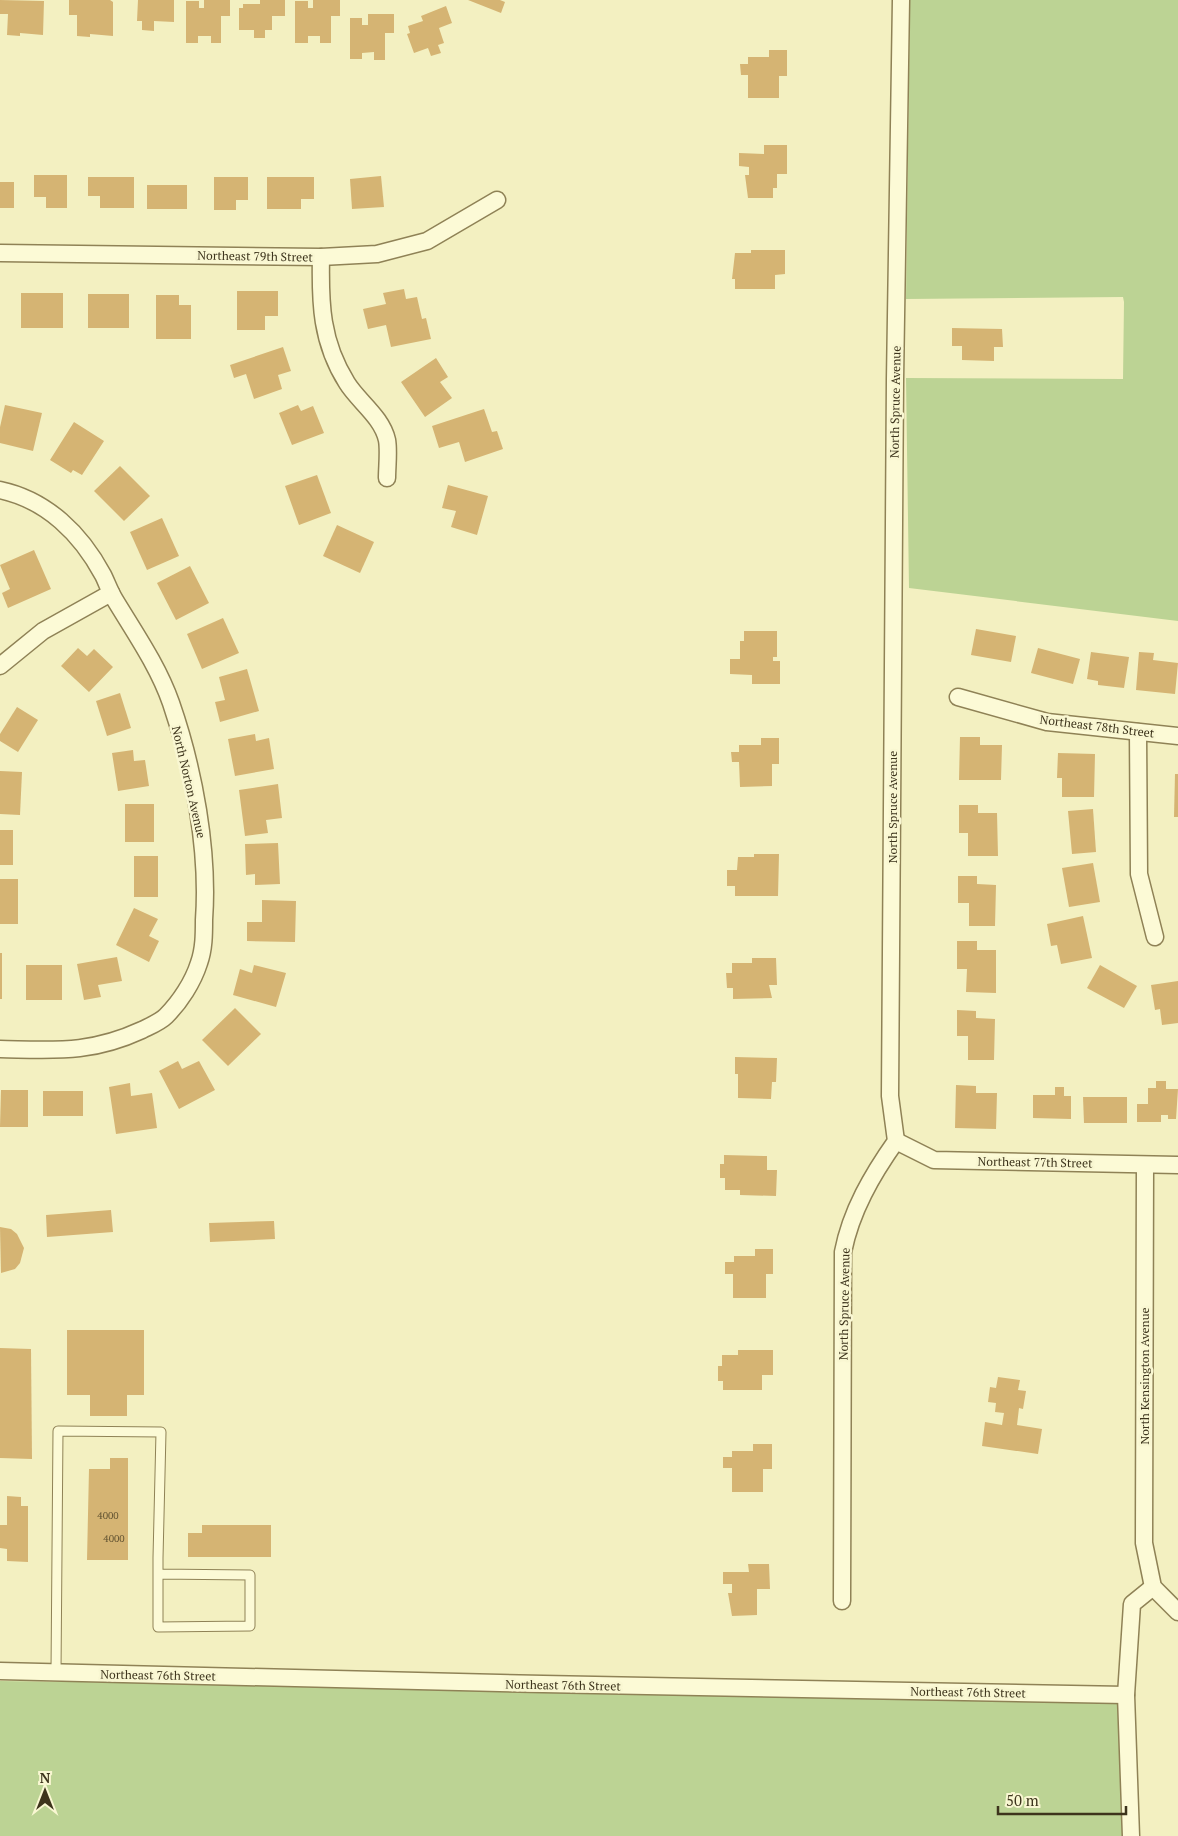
<svg xmlns="http://www.w3.org/2000/svg" width="1178" height="1836" viewBox="0 0 1178 1836" font-family="'PT Serif',serif">
	<rect width="100%" height="100%" fill="#f3f0c1"/>
	<g fill="#bcd394">
		<polygon points="910,0 1178,0 1178,621 909,588 906,378 1123,379 1124,302 1123,297 906,299"/>
		<polygon points="0,1681 1126,1695 1127,1836 0,1836"/>
	</g>
	<g fill="#d5b473">
		<polygon points="0,0 44,1 43,35 20,33 20,36 7,35 8,14 0,14"/>
		<polygon points="69,0 110,0 113,2 113,36 90,34 90,37 77,36 77,15 69,15"/>
		<polygon points="138,0 174,0 174,22 154,21 154,31 142,30 142,21 137,21"/>
		<polygon points="204,0 230,0 230,16 221,16 221,43 211,43 211,36 198,36 198,43 186,43 186,1 199,1 199,8 204,8"/>
		<polygon points="260,0 285,0 285,16 272,16 272,30 265,30 265,38 254,38 254,30 239,30 239,8 243,8 243,4 260,4"/>
		<polygon points="313,0 340,0 340,16 331,16 331,43 320,43 320,36 308,36 308,43 295,43 295,1 308,1 308,8 313,8"/>
		<polygon points="468,0 500,0 505,2 501,13"/>
		<polygon points="446,6 452,23 439,28 444,43 438,45 441,53 431,56 428,48 414,53 407,34 410,33 408,26 423,21 421,16"/>
		<polygon points="368,14 394,14 394,33 385,33 385,60 374,60 374,52 362,53 362,59 350,59 350,18 362,18 362,25 368,25"/>
		<polygon points="769,50 787,50 787,76 779,76 779,98 748,98 748,75 741,75 740,64 748,64 748,57 769,57"/>
		<polygon points="764,145 787,145 787,174 777,174 777,188 773,188 773,198 748,198 745,175 749,175 749,167 739,166 739,153 764,154"/>
		<polygon points="34,175 67,175 67,208 46,208 46,197 34,197"/>
		<polygon points="381,176 384,207 352,209 350,179"/>
		<polygon points="88,177 134,177 134,208 100,208 100,196 88,196"/>
		<polygon points="214,177 248,177 248,200 236,200 236,210 214,210"/>
		<polygon points="267,177 314,177 314,199 301,199 301,209 267,209"/>
		<rect x="0" y="182" width="14" height="26"/>
		<rect x="147" y="185" width="40" height="24"/>
		<polygon points="751,250 785,250 785,274 775,275 775,289 735,289 735,279 732,279 735,253 751,253"/>
		<polygon points="404,289 406,299 417,297 422,319 426,318 431,339 391,347 386,325 368,329 363,309 386,304 383,293"/>
		<polygon points="237,291 278,291 278,316 265,316 265,330 237,330"/>
		<rect x="21" y="293" width="42" height="35"/>
		<rect x="88" y="294" width="41" height="34"/>
		<polygon points="156,295 179,295 179,305 191,305 191,339 156,339"/>
		<polygon points="952,328 1002,329 1003,347 994,347 994,361 962,360 962,346 952,346"/>
		<polygon points="283,347 291,371 278,375 282,389 254,399 246,374 234,378 230,365"/>
		<polygon points="436,358 448,377 440,382 452,398 425,417 401,382"/>
		<polygon points="5,405 42,413 33,451 0,443 0,427"/>
		<polygon points="298,405 301,411 313,406 324,433 292,445 279,413"/>
		<polygon points="484,409 492,432 497,431 503,449 465,462 459,442 439,448 432,426"/>
		<polygon points="74,422 104,441 82,475 73,470 71,473 50,460"/>
		<polygon points="120,466 150,496 124,521 94,491"/>
		<polygon points="317,475 331,513 299,525 285,486"/>
		<polygon points="448,485 488,496 477,535 451,527 456,511 442,508"/>
		<polygon points="162,518 179,556 147,570 130,532"/>
		<polygon points="337,525 374,542 360,573 323,556"/>
		<polygon points="34,550 51,589 8,608 2,593 10,589 0,565"/>
		<polygon points="190,566 209,603 176,620 157,583"/>
		<polygon points="223,618 239,653 202,669 187,634"/>
		<polygon points="976,629 1016,636 1011,662 971,655"/>
		<polygon points="744,631 777,631 777,657 773,657 773,661 780,661 780,684 752,684 752,675 730,674 730,659 740,659 740,641 744,641"/>
		<polygon points="78,648 87,656 94,649 113,667 89,692 61,666"/>
		<polygon points="1038,648 1080,659 1073,684 1031,673"/>
		<polygon points="1091,652 1129,657 1124,688 1098,685 1098,681 1087,679"/>
		<polygon points="1139,652 1154,653 1153,660 1178,663 1175,694 1136,690"/>
		<polygon points="247,669 259,711 220,722 215,702 225,700 219,677"/>
		<polygon points="120,693 131,728 107,736 96,701"/>
		<polygon points="17,707 38,720 18,752 0,741 0,734"/>
		<polygon points="255,734 256,741 269,738 274,769 235,776 228,739"/>
		<polygon points="960,737 980,737 980,745 1002,745 1001,780 959,780"/>
		<polygon points="761,738 779,738 779,764 772,764 772,786 740,787 739,762 732,762 731,752 739,752 739,745 761,745"/>
		<polygon points="133,750 134,761 145,760 149,786 118,791 112,753"/>
		<polygon points="1058,753 1095,754 1094,797 1062,797 1062,778 1057,778"/>
		<polygon points="0,771 22,772 20,815 0,814"/>
		<polygon points="1175,774 1178,774 1178,817 1174,817"/>
		<polygon points="278,784 282,818 266,820 268,833 245,836 239,790"/>
		<rect x="125" y="804" width="29" height="38"/>
		<polygon points="959,805 978,805 978,813 997,813 998,856 968,856 968,833 959,833"/>
		<polygon points="1093,809 1096,852 1072,854 1068,811"/>
		<rect x="0" y="830" width="13" height="35"/>
		<polygon points="278,843 280,884 255,885 255,874 246,875 245,844"/>
		<polygon points="754,854 779,854 778,896 735,896 735,886 727,886 727,870 737,870 738,857 754,857"/>
		<rect x="134" y="856" width="24" height="41"/>
		<polygon points="1093,863 1100,902 1069,907 1062,868"/>
		<polygon points="958,876 977,876 977,884 996,885 995,926 969,926 969,903 958,903"/>
		<rect x="0" y="879" width="18" height="45"/>
		<polygon points="262,900 296,901 295,942 247,941 247,922 262,922"/>
		<polygon points="134,908 158,919 149,936 159,941 149,962 116,945"/>
		<polygon points="1083,916 1092,958 1061,964 1057,945 1051,946 1047,924"/>
		<polygon points="957,941 977,941 977,950 996,950 996,993 966,992 967,969 957,969"/>
		<rect x="0" y="953" width="2" height="46"/>
		<polygon points="117,957 122,981 98,985 101,997 84,1000 77,964"/>
		<polygon points="752,958 776,958 777,985 769,985 772,998 733,999 733,988 727,988 726,973 732,973 732,963 752,963"/>
		<rect x="26" y="965" width="36" height="35"/>
		<polygon points="254,965 286,973 276,1007 233,995 240,969 252,973"/>
		<polygon points="1100,965 1137,986 1124,1008 1087,988"/>
		<polygon points="1178,981 1178,1023 1162,1025 1160,1009 1155,1010 1151,985"/>
		<polygon points="235,1008 261,1034 228,1066 202,1040"/>
		<polygon points="957,1010 976,1011 976,1018 995,1019 994,1060 968,1060 968,1036 957,1036"/>
		<polygon points="735,1057 777,1058 776,1082 772,1082 771,1099 738,1098 738,1074 735,1074"/>
		<polygon points="178,1061 182,1069 199,1061 215,1090 179,1109 159,1071"/>
		<polygon points="1156,1081 1166,1081 1166,1089 1178,1089 1176,1119 1168,1119 1168,1115 1161,1115 1161,1122 1137,1122 1137,1104 1148,1104 1148,1088 1156,1088"/>
		<polygon points="130,1083 131,1096 152,1093 157,1128 116,1134 109,1087"/>
		<polygon points="956,1085 976,1086 976,1093 997,1093 996,1129 955,1128"/>
		<polygon points="1055,1087 1064,1087 1064,1096 1071,1096 1071,1119 1033,1118 1033,1095 1055,1095"/>
		<polygon points="1,1090 28,1090 28,1127 0,1127"/>
		<rect x="43" y="1091" width="40" height="25"/>
		<polygon points="1083,1097 1127,1097 1127,1123 1084,1123"/>
		<polygon points="724,1155 767,1156 767,1170 777,1170 776,1196 740,1195 740,1190 725,1190 725,1178 720,1178 720,1164 724,1164"/>
		<polygon points="111,1210 113,1232 47,1237 46,1215"/>
		<polygon points="274,1221 275,1239 210,1242 209,1223"/>
		<polygon points="0,1227 11,1229 17,1234 24,1248 20,1263 15,1269 1,1273"/>
		<polygon points="755,1249 773,1249 773,1274 766,1274 766,1298 733,1298 733,1274 725,1274 725,1262 734,1262 734,1256 755,1256"/>
		<polygon points="67,1330 144,1330 144,1395 127,1395 127,1416 90,1416 90,1395 67,1395"/>
		<polygon points="0,1348 31,1349 32,1459 0,1458"/>
		<polygon points="738,1350 773,1350 773,1375 762,1375 762,1390 723,1390 723,1381 718,1381 718,1366 722,1366 722,1355 738,1355"/>
		<polygon points="998,1377 1020,1380 1018,1390 1026,1391 1023,1409 1019,1408 1017,1425 1042,1429 1038,1454 982,1446 985,1422 1002,1425 1004,1413 995,1412 996,1403 988,1402 990,1387 996,1388"/>
		<polygon points="753,1444 772,1444 772,1469 763,1469 763,1492 732,1492 732,1468 723,1468 723,1457 732,1457 732,1451 753,1451"/>
		<polygon points="110,1458 128,1458 128,1560 87,1560 89,1469 110,1469"/>
		<polygon points="7,1496 21,1497 21,1506 28,1506 28,1562 7,1561 7,1549 0,1548 0,1525 7,1525"/>
		<polygon points="202,1525 271,1525 271,1557 188,1557 188,1533 202,1533"/>
		<polygon points="748,1564 769,1564 770,1589 757,1589 757,1615 732,1616 728,1593 732,1593 732,1584 723,1584 723,1572 749,1572"/>
	</g>
	<g fill="none" stroke-linecap="round" stroke-linejoin="round">
		<defs>
			<polyline id="lane" points="56,1672 58,1431 161,1432 158,1558 158,1627 250,1626 250,1575 158,1574"/>
			<g id="street">
				<polyline points="0,253 321,257 377,254 427,241 497,200"/>
				<path d="M321,257C320,303 321,342 347,383C358,401 382,417 387,440C389,451 387,467 387,478"/>
				<path d="M0,490C47,500 81,534 103,575C107,583 110,592 115,600C135,633 158,666 171,703C194,769 209,851 204,920C204,934 204,949 199,963C193,982 180,1002 166,1016C160,1022 150,1026 142,1030C90,1054 55,1050 0,1049"/>
				<polyline points="0,666 43,631 111,593"/>
				<polyline points="958,697 1047,722 1178,736"/>
				<polyline points="1138,732 1139,874 1155,937"/>
				<polyline points="896,1141 934,1160 1178,1165"/>
				<polyline points="1145,1165 1144,1543 1153,1587 1178,1612"/>
				<path d="M842,1601L843,1252C851,1211 872,1175 896,1141L890,1096L895,380L901,0"/>
				<polyline points="0,1671 543,1684 1126,1695"/>
				<polyline points="1131,1836 1126,1695 1132,1604 1153,1587"/>
			</g>
		</defs>
		<use href="#lane" stroke="#8f8256" stroke-width="11"/>
		<use href="#street" stroke="#8f8256" stroke-width="19"/>
		<use href="#lane" stroke="#fcfad6" stroke-width="9"/>
		<use href="#street" stroke="#fcfad6" stroke-width="16"/>
	</g>
	<g text-anchor="middle" dominant-baseline="central" stroke-width="5" stroke-linejoin="round" paint-order="stroke">
		<g font-size="10" fill="#635432">
			<text x="108" y="1515">4000</text>
			<text x="114" y="1538">4000</text>
		</g>
		<g font-size="12" fill="#3d341c" stroke="#f9f7d2">
			<text transform="translate(255 256) rotate(1)">Northeast 79th Street</text>
			<text transform="translate(895 402) rotate(-89)">North Spruce Avenue</text>
			<text transform="translate(1097 726) rotate(7)">Northeast 78th Street</text>
			<text transform="translate(189 782) rotate(77)">North Norton Avenue</text>
			<text transform="translate(892 807) rotate(-90)">North Spruce Avenue</text>
			<text transform="translate(1035 1162) rotate(1)">Northeast 77th Street</text>
			<text transform="translate(844 1304) rotate(-89)">North Spruce Avenue</text>
			<text transform="translate(1144 1376) rotate(-90)">North Kensington Avenue</text>
			<text transform="translate(158 1675) rotate(1)">Northeast 76th Street</text>
			<text transform="translate(563 1685) rotate(1)">Northeast 76th Street</text>
			<text transform="translate(968 1692) rotate(1)">Northeast 76th Street</text>
		</g>
	</g>
	<g transform="translate(45 1791)" stroke="#f9f7d2" stroke-width="4" paint-order="stroke">
	<path d="M0-4L9 19L0 12L-9 19Z" fill="#3d341c"/>
	<text y="-8" font-size="14" font-weight="bold" text-anchor="middle" fill="#3d341c">N</text>
	</g>
	<path d="M998 1806v8h128v-8" fill="none" stroke="#3d341c" stroke-width="2.5"/>
	<text x="1006" y="1806" font-size="15" fill="#3d341c" stroke="#f9f7d2" stroke-width="4" paint-order="stroke">50 m</text>
</svg>
